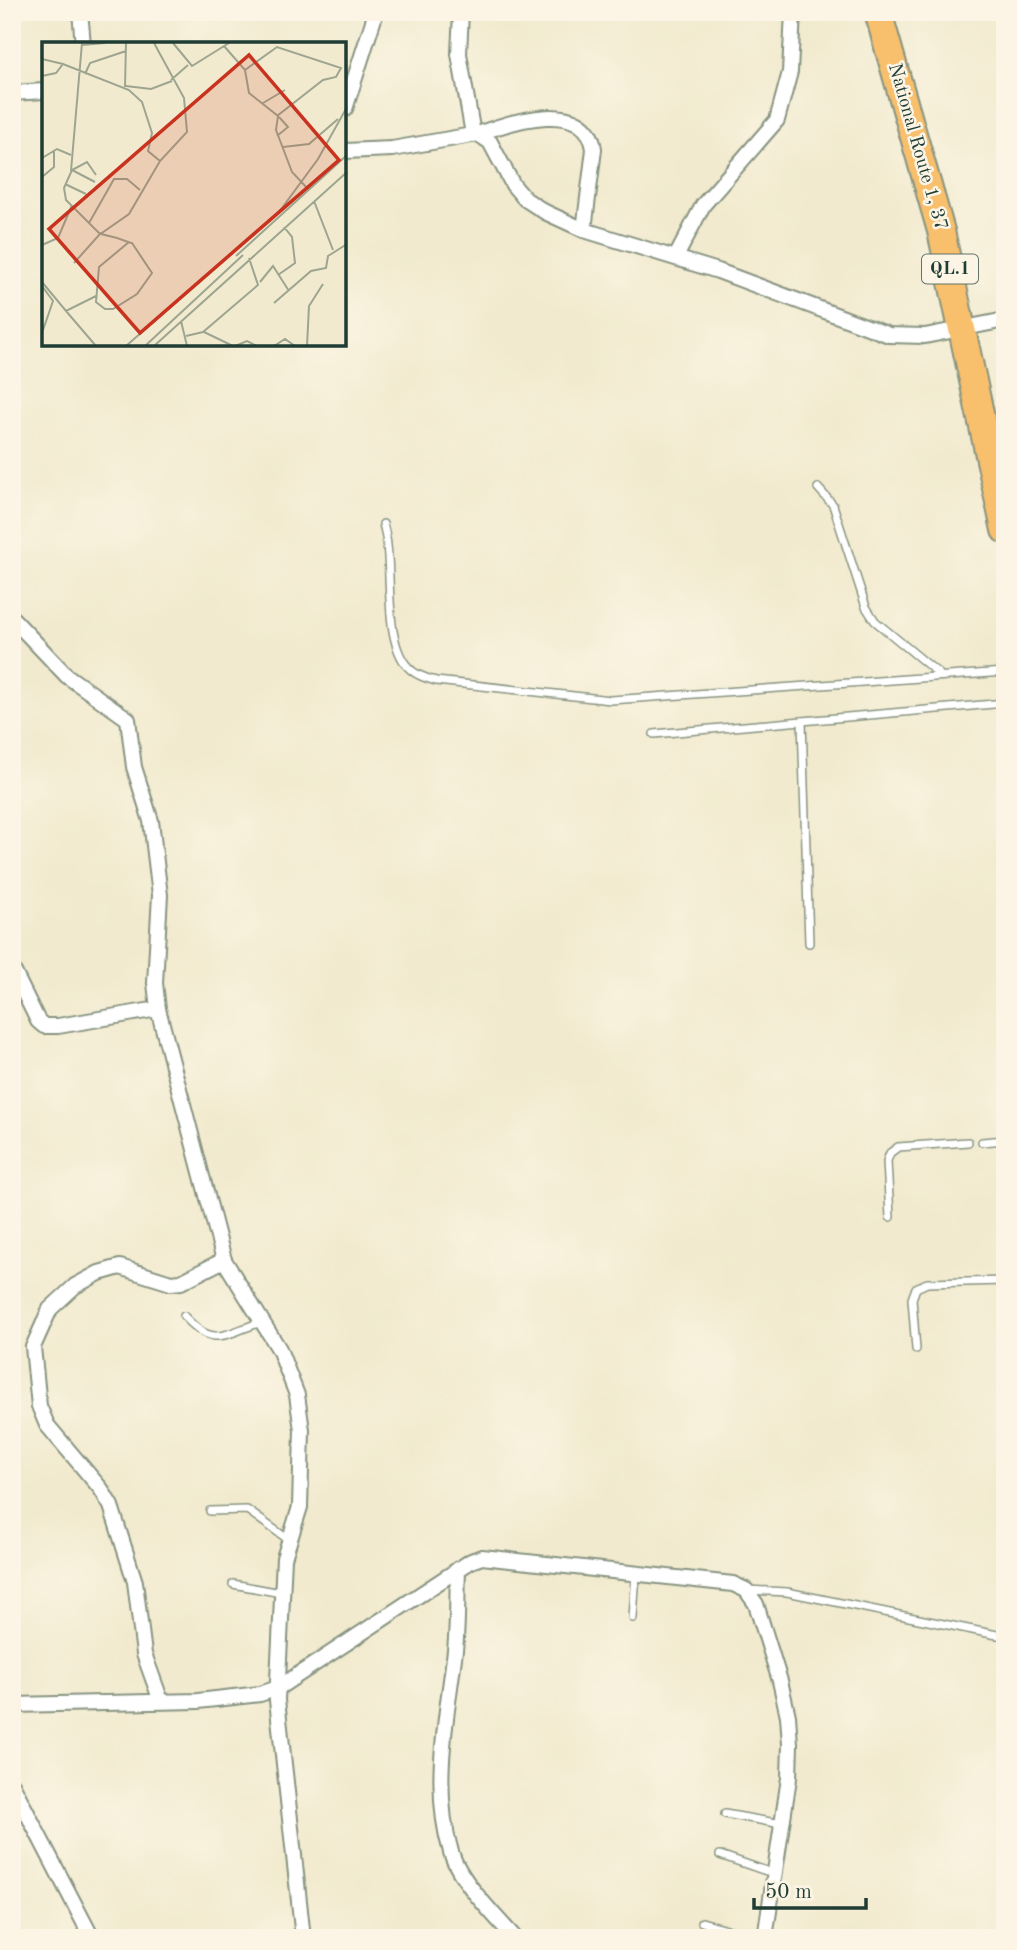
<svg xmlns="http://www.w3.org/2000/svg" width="1017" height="1950" viewBox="0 0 1017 1950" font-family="'Old Standard TT',serif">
	<rect width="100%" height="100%" fill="#fcf5e5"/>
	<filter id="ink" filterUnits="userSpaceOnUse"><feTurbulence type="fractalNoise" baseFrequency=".0143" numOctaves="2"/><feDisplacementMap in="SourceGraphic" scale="14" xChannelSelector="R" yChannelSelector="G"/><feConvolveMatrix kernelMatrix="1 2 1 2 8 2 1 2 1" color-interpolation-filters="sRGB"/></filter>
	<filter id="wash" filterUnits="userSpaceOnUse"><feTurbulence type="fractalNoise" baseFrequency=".00686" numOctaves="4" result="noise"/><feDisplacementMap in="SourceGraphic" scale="28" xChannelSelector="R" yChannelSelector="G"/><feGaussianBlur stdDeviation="1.57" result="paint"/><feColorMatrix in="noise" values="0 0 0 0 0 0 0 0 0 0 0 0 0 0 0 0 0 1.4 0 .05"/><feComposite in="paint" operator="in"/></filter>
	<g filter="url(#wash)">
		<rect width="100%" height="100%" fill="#f1eace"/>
	</g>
	<g filter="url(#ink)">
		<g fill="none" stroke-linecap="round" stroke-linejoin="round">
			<defs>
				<g id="lane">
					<polyline points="818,488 833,505 866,607 875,621 939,674"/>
					<path d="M383,524C395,563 381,638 408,667C415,675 426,678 436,681L611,700L1005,672"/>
					<polyline points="802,721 809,943"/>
					<polyline points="654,734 1005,703"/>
					<polyline points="982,1142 1005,1140"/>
					<polyline points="890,1217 887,1161 890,1153 898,1147 968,1142"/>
					<path d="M184,1316C214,1349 223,1334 262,1322"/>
					<polyline points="916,1349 912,1299 916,1288 927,1283 1005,1281"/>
					<polyline points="210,1511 247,1510 289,1540"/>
					<polyline points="233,1584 281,1593"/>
					<polyline points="747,1590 787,1592 997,1635"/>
					<polyline points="633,1618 636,1573"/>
					<polyline points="725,1814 782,1824"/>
					<polyline points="720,1855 775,1874"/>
					<polyline points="702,1922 757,1938"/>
				</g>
				<g id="street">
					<polyline points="80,12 83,44"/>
					<polyline points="461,12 459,54 473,134"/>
					<polyline points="12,93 44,91"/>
					<polyline points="345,109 376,12"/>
					<path d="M478,134C512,121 587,97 594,149L584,230"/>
					<polyline points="345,151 392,149 478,134 490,142 513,185 525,199 545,212 584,230 718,271 889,335 925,336 1005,320"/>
					<polyline points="676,257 703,205 777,120 790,72 793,12"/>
					<polyline points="12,618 67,676 128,719 134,767 151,821 160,895 155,983 158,1009 224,1260 279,1349 297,1395 302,1430 300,1507 284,1558 277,1700 303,1938"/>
					<polyline points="12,968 38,1021 44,1026 58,1026 158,1009"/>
					<path d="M458,1569C457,1596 458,1623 455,1650C447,1716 431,1787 451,1852C459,1880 495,1916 515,1938"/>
					<polyline points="161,1701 144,1654 135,1582 111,1506 101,1489 47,1425 39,1406 33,1347 50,1309 75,1286 99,1273 120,1267 171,1283 181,1282 224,1260"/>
					<polyline points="12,1705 198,1701 260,1694 278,1688 471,1561 482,1557 733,1584 746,1590 756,1604 780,1681 788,1716 790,1744 789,1778 765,1938"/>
					<polyline points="12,1784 92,1938"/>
				</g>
				<polyline id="highway" points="878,12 941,231 1005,530"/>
			</defs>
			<use href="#lane" stroke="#889481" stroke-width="10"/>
			<use href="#street" stroke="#889481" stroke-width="18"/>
			<use href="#highway" stroke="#889481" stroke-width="30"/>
			<use href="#lane" stroke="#fff" stroke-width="7"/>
			<use href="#street" stroke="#fff" stroke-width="14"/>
			<use href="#highway" stroke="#f8bf6c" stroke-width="26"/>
		</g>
	</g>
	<g text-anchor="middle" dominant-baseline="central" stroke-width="5" stroke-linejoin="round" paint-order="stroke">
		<rect fill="#fcf5e5" stroke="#617469" stroke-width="2" x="922" y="254.5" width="56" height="29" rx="5"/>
		<g font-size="18" font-weight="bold" fill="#1f3d34">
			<text x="950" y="269">QL.1</text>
		</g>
		<g font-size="19" fill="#1f3d34" stroke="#fcf5e5">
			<text transform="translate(917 147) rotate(74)">National Route 1, 37</text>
		</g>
	</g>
	<g transform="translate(42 42)">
		<rect width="304" height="304" fill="#f1eace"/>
		<path fill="none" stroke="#9da590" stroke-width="2" d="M131,1L150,24L187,1M40,3L63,1M182,4L203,28L207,51L236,74L234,88L250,130L266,147M0,17L21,22M203,28L235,5L299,26L294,35L281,38L235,74M43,32L48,21L84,9M0,34L14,31L21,22L87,48L100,60L110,91L106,109L118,119M129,38L146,23M84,44L109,47L130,39M83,45L84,1M221,61L243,48M235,94L246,85L237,75M241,105L267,102L296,77M0,116L15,107L29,113M30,128L53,140M29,129L40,1M54,133L45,120L30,128L22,146L24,158L57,191L59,192L75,196L89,201H90L110,231L95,252L71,267H63L54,260L57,225L87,200M0,135L12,125V109M23,142L44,152M272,159L291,208M47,181L72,137H85L98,148M0,203L16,196L30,163M194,214L305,113M32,221L57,193L87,172L118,119L145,90L142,56L112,1M236,233L253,221L250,195L242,185M0,240L24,269L54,254M218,240L231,224L247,249M0,244L11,259L0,291M232,261L269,229L284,226L286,214L305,202M24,269L54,304M139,279L145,304M162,290L191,304M144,294L161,290L216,243L207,216M84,304L237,170L276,117L305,65M103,304L201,213M112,304L305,130M193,304L205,299L215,304M232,304L243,297L253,304M265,304L267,264L281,242"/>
		<path fill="#c8321e" fill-opacity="0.15" stroke="#c8321e" stroke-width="3.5" d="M207,13L297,118L98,291L7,187Z"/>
		<rect width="304" height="304" fill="none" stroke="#1f3d34" stroke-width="3.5"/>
	</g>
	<rect width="1017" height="1950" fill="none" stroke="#fcf5e5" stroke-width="42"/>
	<path d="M754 1898v10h112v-10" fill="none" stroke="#1f3d34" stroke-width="3.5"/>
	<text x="765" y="1898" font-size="21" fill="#1f3d34" stroke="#fcf5e5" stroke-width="5" paint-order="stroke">50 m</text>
</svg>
